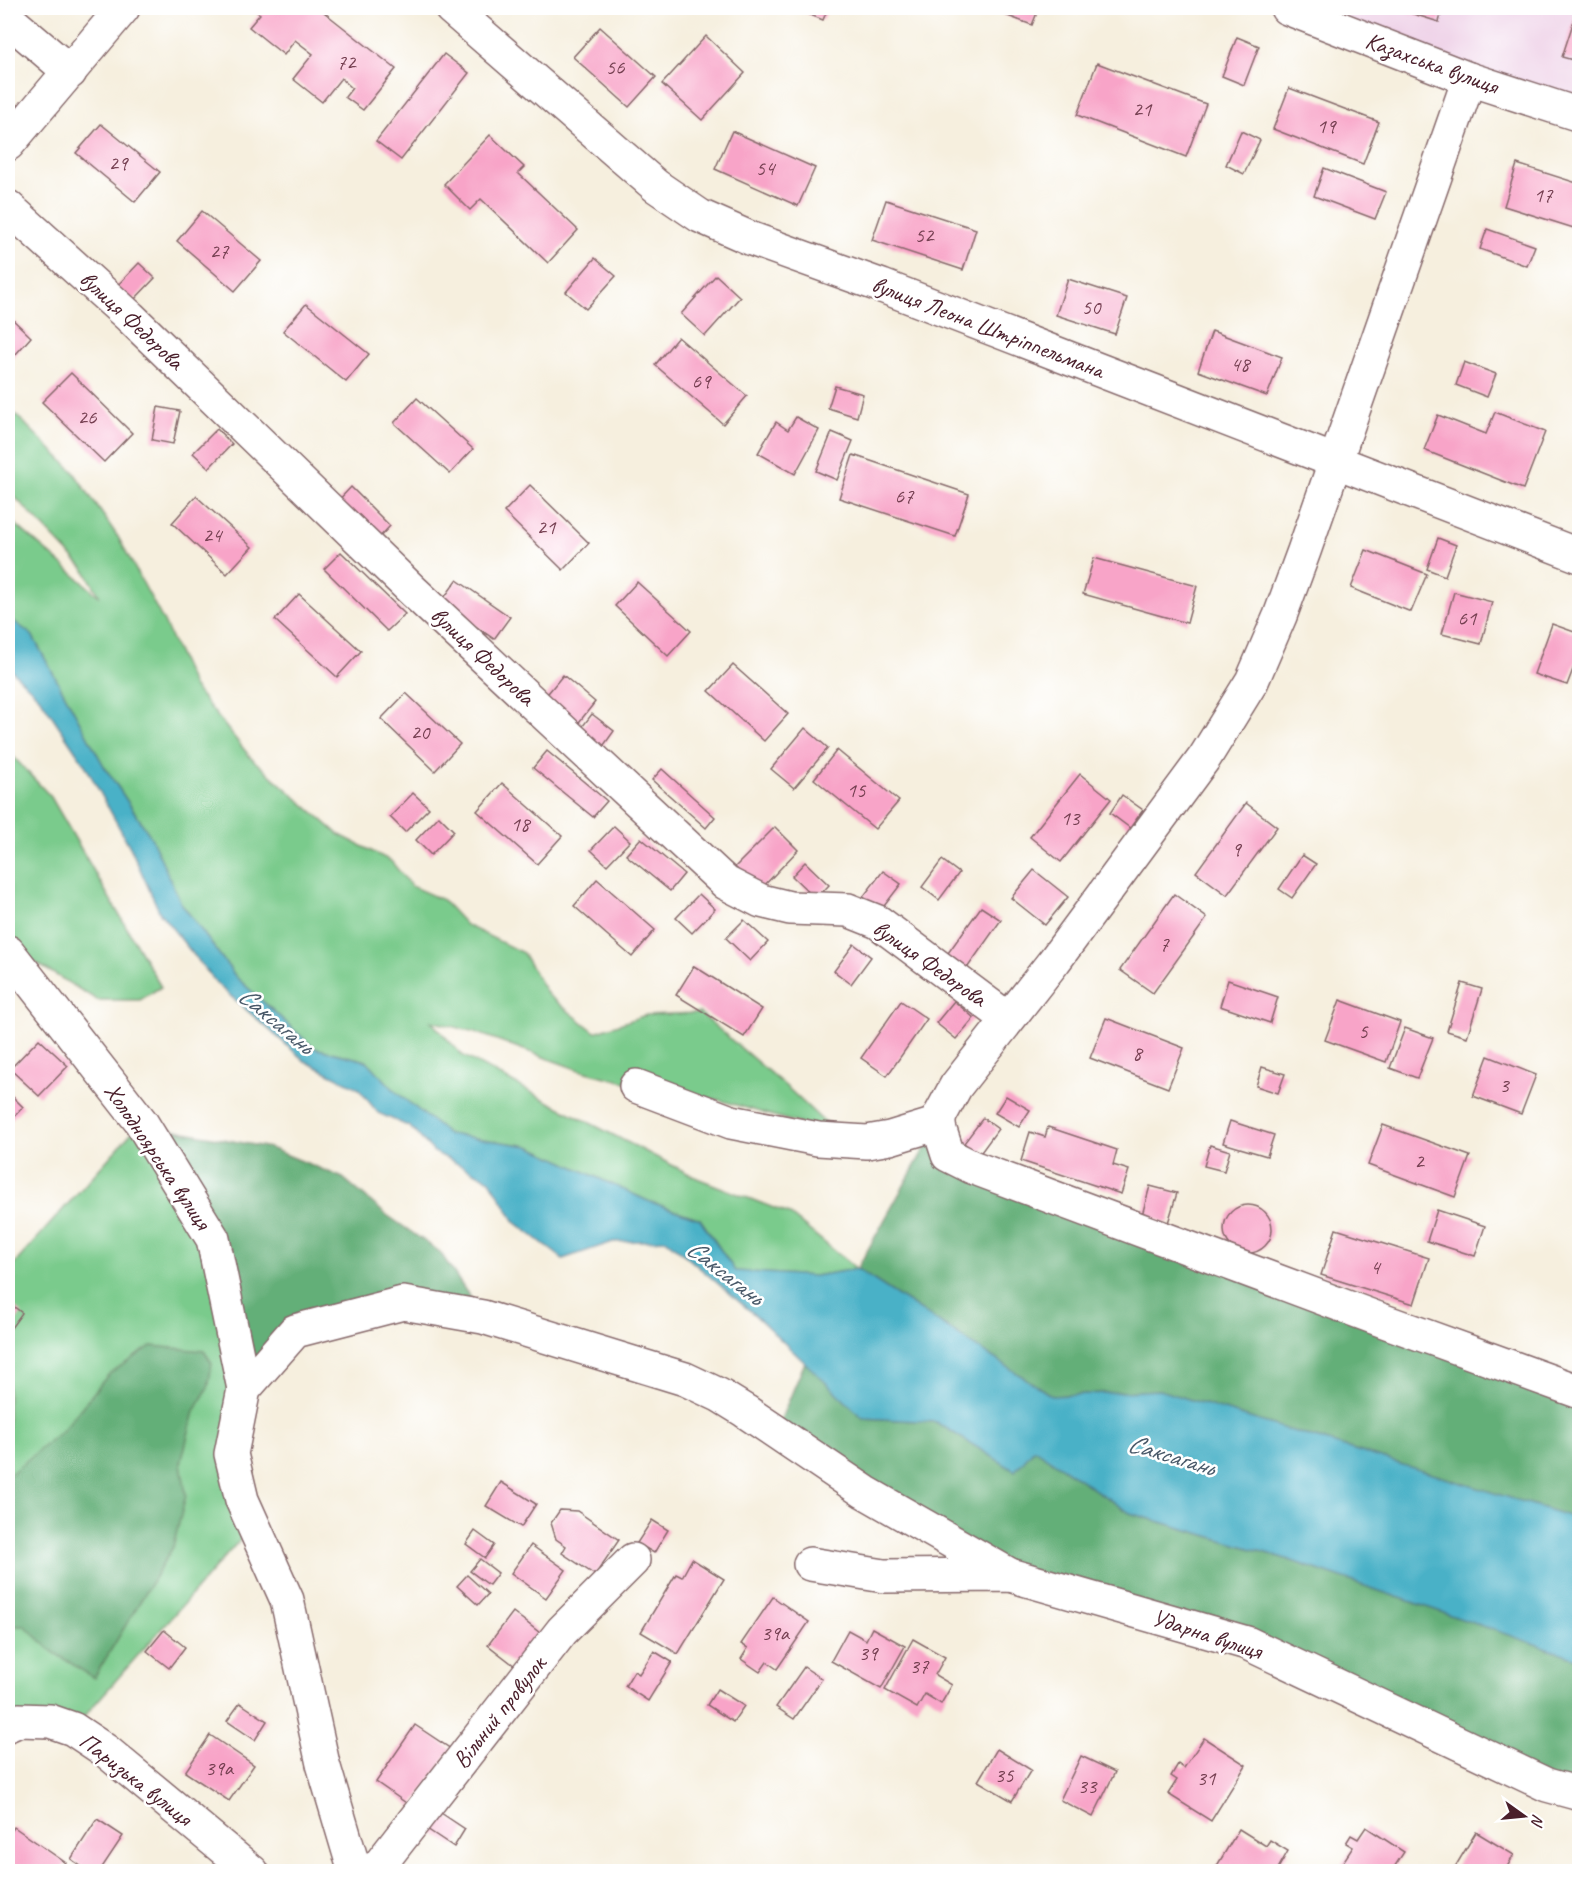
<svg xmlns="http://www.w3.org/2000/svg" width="1587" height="1879" viewBox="0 0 1587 1879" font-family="Caveat,sans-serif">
	<rect width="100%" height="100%" fill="#fff"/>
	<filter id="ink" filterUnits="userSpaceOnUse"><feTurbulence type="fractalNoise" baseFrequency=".0167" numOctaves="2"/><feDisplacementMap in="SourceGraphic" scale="12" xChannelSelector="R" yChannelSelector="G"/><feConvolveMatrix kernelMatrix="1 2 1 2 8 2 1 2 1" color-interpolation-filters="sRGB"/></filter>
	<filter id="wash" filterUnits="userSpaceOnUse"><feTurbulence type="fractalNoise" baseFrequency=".008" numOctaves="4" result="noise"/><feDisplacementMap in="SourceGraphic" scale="24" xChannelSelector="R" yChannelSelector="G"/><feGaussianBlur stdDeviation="1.35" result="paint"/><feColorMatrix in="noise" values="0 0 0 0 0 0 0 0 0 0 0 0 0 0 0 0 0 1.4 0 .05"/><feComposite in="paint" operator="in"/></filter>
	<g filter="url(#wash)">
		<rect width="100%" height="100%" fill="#f6efde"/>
		<polygon fill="#eed0e7" points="1287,8 1579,8 1579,115"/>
		<g fill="#7acb8c" stroke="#62755c" stroke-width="1.5">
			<polygon points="8,407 73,471 118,537 164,622 193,686 251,758 338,834 391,861 411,886 443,900 466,925 523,953 548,995 595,1032 646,1015 700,1013 789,1089 838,1135 719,1100 652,1089 579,1070 475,1032 431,1021 462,1055 551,1103 697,1178 789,1214 857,1269 814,1276 735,1271 700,1219 648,1201 529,1146 448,1134 396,1092 367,1061 314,1048 236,977 181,903 151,837 104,766 32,635 8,617 8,518 100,597 84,569 8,490"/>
			<polygon points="8,751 51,797 161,987 140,1000 97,1000 8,946"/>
			<polygon points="141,1122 213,1239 244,1389 231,1454 253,1525 73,1729 8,1725 8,1271"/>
		</g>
		<g fill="#63af78" stroke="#566752" stroke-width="1.5">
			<polygon points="141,1122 185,1132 270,1148 343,1178 384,1213 440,1252 483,1317 403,1303 295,1331 244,1389 213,1239"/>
			<polygon points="939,1123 948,1155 1579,1392 1579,1519 1159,1390 1052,1396 857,1269"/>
			<polygon points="151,1346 204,1351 212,1363 208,1388 194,1411 181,1463 186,1495 173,1547 94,1678 53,1652 25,1626 8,1626 8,1476 63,1430 108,1375"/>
			<polygon points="805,1362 863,1418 936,1422 1015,1470 1034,1449 1130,1513 1280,1557 1579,1659 1579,1794 1247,1643 1010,1575 775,1433"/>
		</g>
		<polygon fill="#48b1c7" stroke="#496879" stroke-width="1.5" points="8,617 32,635 104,766 151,837 181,903 236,977 314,1048 367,1061 396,1092 448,1134 529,1146 648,1201 700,1219 735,1271 814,1276 857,1269 1052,1396 1159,1390 1579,1519 1579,1659 1280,1557 1130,1513 1034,1449 1015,1471 936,1422 863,1418 756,1316 667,1240 613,1242 563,1259 515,1222 490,1180 434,1152 410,1127 378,1113 358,1088 305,1061 218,985 160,913 131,849 85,765 40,698 8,667"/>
		<g id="blocks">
			<g fill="#f8a4c8">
				<polygon points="256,8 322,8 320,9 396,69 363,110 345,97 352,88 341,78 322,102 293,79 313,54 295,40 284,55 249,27 260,14 254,10"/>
				<polygon points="793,8 828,8 823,20"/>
				<polygon points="986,8 1039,8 1032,25"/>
				<polygon points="1394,8 1443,8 1439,22"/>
				<polygon points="1578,8 1580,8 1580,62 1562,57"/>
				<polygon points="600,27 656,77 629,107 573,57"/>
				<polygon points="706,36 745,73 702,120 662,84"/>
				<polygon points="1237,37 1259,46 1244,85 1222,76"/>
				<polygon points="444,54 469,73 401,160 376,141"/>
				<polygon points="1097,63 1206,104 1186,157 1077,115"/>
				<polygon points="1289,88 1379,122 1363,164 1273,129"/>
				<polygon points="101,124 160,172 135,202 76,153"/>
				<polygon points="732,131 815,168 798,206 715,169"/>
				<polygon points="1241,131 1260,140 1244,174 1226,165"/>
				<polygon points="490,135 524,167 518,173 578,230 548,263 481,199 470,210 444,184"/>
				<polygon points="1517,164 1580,184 1580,230 1504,206"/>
				<polygon points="1324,168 1386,192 1375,219 1314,196"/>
				<polygon points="886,200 976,229 963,270 872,240"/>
				<polygon points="202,211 261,261 235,291 177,241"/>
				<polygon points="1487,229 1535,246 1527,266 1480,249"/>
				<polygon points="595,258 616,276 586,309 566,292"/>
				<polygon points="139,263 155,278 132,302 116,287"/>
				<polygon points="716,275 740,297 705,336 681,314"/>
				<polygon points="1068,279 1127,298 1115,334 1056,315"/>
				<polygon points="306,304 369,354 346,382 283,331"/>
				<polygon points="8,315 31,337 8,363"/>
				<polygon points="1212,331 1282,357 1267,396 1198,371"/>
				<polygon points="678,337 747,396 723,424 655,365"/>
				<polygon points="1464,362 1496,374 1487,397 1456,385"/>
				<polygon points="71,373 132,433 104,462 42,402"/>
				<polygon points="835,386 863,394 857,417 828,408"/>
				<polygon points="417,398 473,449 450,474 394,423"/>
				<polygon points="158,407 180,411 173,444 152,440"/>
				<polygon points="1495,412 1545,432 1523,489 1424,450 1438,415 1486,434"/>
				<polygon points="796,417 819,430 795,474 758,453 776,422 788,430"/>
				<polygon points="217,429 232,444 209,468 193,453"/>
				<polygon points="832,432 853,441 837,480 816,471"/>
				<polygon points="853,455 969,494 955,536 839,498"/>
				<polygon points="530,485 589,543 563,570 504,512"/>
				<polygon points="351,487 390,526 375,542 335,504"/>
				<polygon points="196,496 252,547 227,574 172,523"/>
				<polygon points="1438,538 1456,545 1445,576 1427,569"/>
				<polygon points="1366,550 1427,574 1411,612 1351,588"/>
				<polygon points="341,552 405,614 387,631 324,569"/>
				<polygon points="1094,558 1197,586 1187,623 1083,594"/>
				<polygon points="457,580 510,617 494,639 441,602"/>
				<polygon points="637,582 691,631 668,656 615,606"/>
				<polygon points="1454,592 1492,602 1481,644 1442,634"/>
				<polygon points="299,594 361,651 337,677 275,620"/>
				<polygon points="1552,624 1580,634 1580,651 1567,685 1534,674"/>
				<polygon points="733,665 788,714 764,741 709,691"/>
				<polygon points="563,675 595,702 576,726 544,698"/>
				<polygon points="406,693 460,744 435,771 381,719"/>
				<polygon points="592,714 614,731 599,752 576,735"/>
				<polygon points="805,728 828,748 794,788 771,769"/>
				<polygon points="837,750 899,801 875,829 814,779"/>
				<polygon points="547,751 607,801 593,817 533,768"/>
				<polygon points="662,769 715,817 706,828 652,780"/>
				<polygon points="1080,774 1111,799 1061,862 1030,837"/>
				<polygon points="502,783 562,836 537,864 477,811"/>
				<polygon points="413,793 429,808 405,832 390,817"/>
				<polygon points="1122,795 1143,810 1130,828 1110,813"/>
				<polygon points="1246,803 1277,827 1227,895 1196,872"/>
				<polygon points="439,816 454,831 431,855 416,840"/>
				<polygon points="614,826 630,841 607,865 591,850"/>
				<polygon points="775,827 798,850 759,891 735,867"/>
				<polygon points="641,838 684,874 670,891 626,855"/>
				<polygon points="1302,855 1316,864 1292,898 1279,889"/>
				<polygon points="942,860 959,873 939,900 922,887"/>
				<polygon points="805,862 829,885 816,899 792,876"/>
				<polygon points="1034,870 1068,897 1045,925 1011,898"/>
				<polygon points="883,871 901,884 881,910 863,897"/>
				<polygon points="597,879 655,930 632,957 574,906"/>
				<polygon points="699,894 715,909 692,933 676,918"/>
				<polygon points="1174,894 1207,918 1153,993 1120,970"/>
				<polygon points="981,907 1001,920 963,974 943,960"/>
				<polygon points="744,920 768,942 750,961 726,938"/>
				<polygon points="854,944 871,957 851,984 834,971"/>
				<polygon points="694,966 762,1009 744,1037 676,995"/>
				<polygon points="1228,980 1278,997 1270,1023 1220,1006"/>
				<polygon points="1462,983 1482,989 1467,1037 1447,1031"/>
				<polygon points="1340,1000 1400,1022 1386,1062 1325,1040"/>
				<polygon points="901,1001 927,1019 887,1076 861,1058"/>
				<polygon points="954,1001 974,1018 956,1039 936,1023"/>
				<polygon points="1106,1018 1184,1048 1168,1088 1090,1058"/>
				<polygon points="1405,1028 1433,1038 1417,1078 1390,1068"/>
				<polygon points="39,1039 68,1066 39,1096 10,1069"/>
				<polygon points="1488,1056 1536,1075 1521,1114 1473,1096"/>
				<polygon points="1262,1067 1285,1074 1278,1093 1256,1086"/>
				<polygon points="8,1092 23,1107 8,1123"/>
				<polygon points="1006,1096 1030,1110 1019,1127 995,1113"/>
				<polygon points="983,1118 998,1129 979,1155 964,1143"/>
				<polygon points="1230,1121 1274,1135 1267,1156 1223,1143"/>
				<polygon points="1383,1125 1470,1156 1455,1197 1368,1165"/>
				<polygon points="1048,1127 1117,1150 1113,1165 1129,1170 1121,1194 1021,1161 1030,1132 1045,1137"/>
				<polygon points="1210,1145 1230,1151 1224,1171 1204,1166"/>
				<polygon points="1150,1186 1177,1193 1168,1223 1142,1215"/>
				<circle cx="1248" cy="1229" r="24"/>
				<polygon points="1437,1210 1485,1226 1475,1256 1427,1241"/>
				<polygon points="1336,1229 1429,1258 1414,1304 1321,1275"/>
				<polygon points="8,1302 22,1313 8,1332"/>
				<polygon points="501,1482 536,1504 521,1527 486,1506"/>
				<polygon points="560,1510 577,1511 619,1540 595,1575 562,1553 566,1546 556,1539 551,1523"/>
				<polygon points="652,1520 668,1530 654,1553 637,1543"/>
				<polygon points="475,1531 494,1545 485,1558 466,1544"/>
				<polygon points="531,1545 566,1570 546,1598 511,1573"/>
				<polygon points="480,1559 498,1573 489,1585 470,1571"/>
				<polygon points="692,1559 724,1579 678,1654 641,1632 676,1574 682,1577"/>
				<polygon points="467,1575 488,1594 478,1605 457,1586"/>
				<polygon points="773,1597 809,1622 777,1669 767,1662 760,1672 741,1659 748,1648 741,1644"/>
				<polygon points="513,1612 540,1633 515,1666 488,1645"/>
				<polygon points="872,1628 905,1646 881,1689 831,1661 848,1630 866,1640"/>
				<polygon points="164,1630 185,1647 169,1668 147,1651"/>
				<polygon points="913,1639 945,1657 935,1675 952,1685 941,1704 925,1694 917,1708 885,1690"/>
				<polygon points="654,1651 672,1662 648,1701 625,1686 634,1671 639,1674"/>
				<polygon points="804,1667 822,1679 794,1719 776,1707"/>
				<polygon points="717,1689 744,1706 733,1722 707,1705"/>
				<polygon points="240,1703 267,1721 255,1740 227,1721"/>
				<polygon points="415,1725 451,1749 412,1807 376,1782"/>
				<polygon points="210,1735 254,1765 229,1801 185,1772"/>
				<polygon points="1204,1738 1246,1765 1211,1821 1168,1794 1177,1780 1171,1776 1178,1764 1184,1768"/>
				<polygon points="997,1749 1031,1770 1012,1801 978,1781"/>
				<polygon points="1081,1756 1115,1772 1093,1817 1060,1800"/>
				<polygon points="438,1811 465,1829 454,1847 427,1829"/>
				<polygon points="97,1819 123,1836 99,1872 89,1872 71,1859"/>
				<polygon points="14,1827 66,1863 61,1872 8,1872 8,1837"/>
				<polygon points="1366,1827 1404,1852 1391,1872 1351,1872 1341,1865 1353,1847 1346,1843 1351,1835 1358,1839"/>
				<polygon points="1239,1829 1266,1846 1270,1840 1288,1851 1276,1872 1218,1872 1215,1869"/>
				<polygon points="1476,1832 1514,1855 1504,1872 1452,1872"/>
			</g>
		</g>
	</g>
	<g filter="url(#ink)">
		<use href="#blocks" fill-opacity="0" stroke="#86686a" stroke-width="1.5"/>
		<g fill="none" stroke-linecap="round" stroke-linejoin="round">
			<defs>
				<g id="street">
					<polyline points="451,8 656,186 700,216 752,239 882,286 1580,556"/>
					<polyline points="1287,8 1469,79 1580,115"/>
					<polyline points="8,19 70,72"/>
					<polyline points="1469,79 1304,551 1280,616 1252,681 1205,757 1055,960 956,1086 937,1121 948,1155 972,1167 1384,1321 1580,1392"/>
					<polyline points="8,144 123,8"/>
					<polyline points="8,207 130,317 413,591 726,883 761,901 790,908 848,910 878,922 1008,1019"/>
					<polyline points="8,952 141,1122 213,1239 244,1389"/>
					<polyline points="636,1086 731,1122 818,1139 867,1142 890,1138 939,1123"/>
					<polyline points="810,1564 884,1576 1010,1575 1247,1643 1547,1785 1580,1794"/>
					<polyline points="8,1725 19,1720 50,1721 73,1729 106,1751 252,1872"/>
					<polyline points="355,1872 323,1764 287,1600 242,1500 231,1454 244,1389 295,1331 403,1303 483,1317 685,1379 719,1395 745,1411 865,1492 1010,1575"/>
					<polyline points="374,1872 562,1631 633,1560"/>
				</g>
			</defs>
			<use href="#street" stroke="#86686a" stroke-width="36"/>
			<use href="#street" stroke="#fff" stroke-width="33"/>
		</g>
	</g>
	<g text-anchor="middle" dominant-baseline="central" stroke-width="5" stroke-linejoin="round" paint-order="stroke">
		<g font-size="21" fill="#764052">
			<text x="346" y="62">72</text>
			<text x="615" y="67">56</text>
			<text x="1142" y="109">21</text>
			<text x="1326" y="126">19</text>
			<text x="118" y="163">29</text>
			<text x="765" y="168">54</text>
			<text x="1543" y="195">17</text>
			<text x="924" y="235">52</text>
			<text x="219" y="251">27</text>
			<text x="1091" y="307">50</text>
			<text x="1240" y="364">48</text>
			<text x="701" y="381">69</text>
			<text x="87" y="417">26</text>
			<text x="904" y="496">67</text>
			<text x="546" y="527">21</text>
			<text x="212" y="535">24</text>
			<text x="1467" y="618">61</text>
			<text x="420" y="732">20</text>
			<text x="856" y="790">15</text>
			<text x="1070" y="818">13</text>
			<text x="520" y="824">18</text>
			<text x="1236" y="849">9</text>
			<text x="1164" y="944">7</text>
			<text x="1363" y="1031">5</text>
			<text x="1137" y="1053">8</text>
			<text x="1504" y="1085">3</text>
			<text x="1419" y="1161">2</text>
			<text x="1375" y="1267">4</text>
			<text x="775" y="1633">39а</text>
			<text x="868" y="1653">39</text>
			<text x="919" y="1666">37</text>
			<text x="219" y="1768">39а</text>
			<text x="1004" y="1775">35</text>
			<text x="1206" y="1778">31</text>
			<text x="1087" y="1786">33</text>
		</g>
		<g font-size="24" fill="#4a1f2b" stroke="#fff">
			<text transform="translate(1432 63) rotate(20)">Казахська вулиця</text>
			<text transform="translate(132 320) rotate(43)">вулиця Федорова</text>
			<text transform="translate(988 327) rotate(21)">вулиця Леона Штріппельмана</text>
			<text transform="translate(483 656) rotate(43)">вулиця Федорова</text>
			<text transform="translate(930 963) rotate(35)">вулиця Федорова</text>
			<text transform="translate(158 1156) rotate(56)">Холодноярська вулиця</text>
			<text transform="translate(1207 1634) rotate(18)">Ударна вулиця</text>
			<text transform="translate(499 1712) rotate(-52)">Вільний провулок</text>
			<text transform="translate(136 1779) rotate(38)">Паризька вулиця</text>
		</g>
		<g font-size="26" font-style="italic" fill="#495969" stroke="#fff">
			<text transform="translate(276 1020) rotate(40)">Саксагань</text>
			<text transform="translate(725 1272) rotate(38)">Саксагань</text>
			<text transform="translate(1171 1455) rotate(17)">Саксагань</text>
		</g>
	</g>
	<rect width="1587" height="1879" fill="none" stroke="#fff" stroke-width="30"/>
	<g transform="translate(1524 1816) rotate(105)" stroke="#ffffff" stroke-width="4.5" paint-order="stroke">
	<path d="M0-4.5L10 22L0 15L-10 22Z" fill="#4a1f2b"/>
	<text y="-9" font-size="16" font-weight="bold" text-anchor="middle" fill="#4a1f2b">N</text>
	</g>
</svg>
